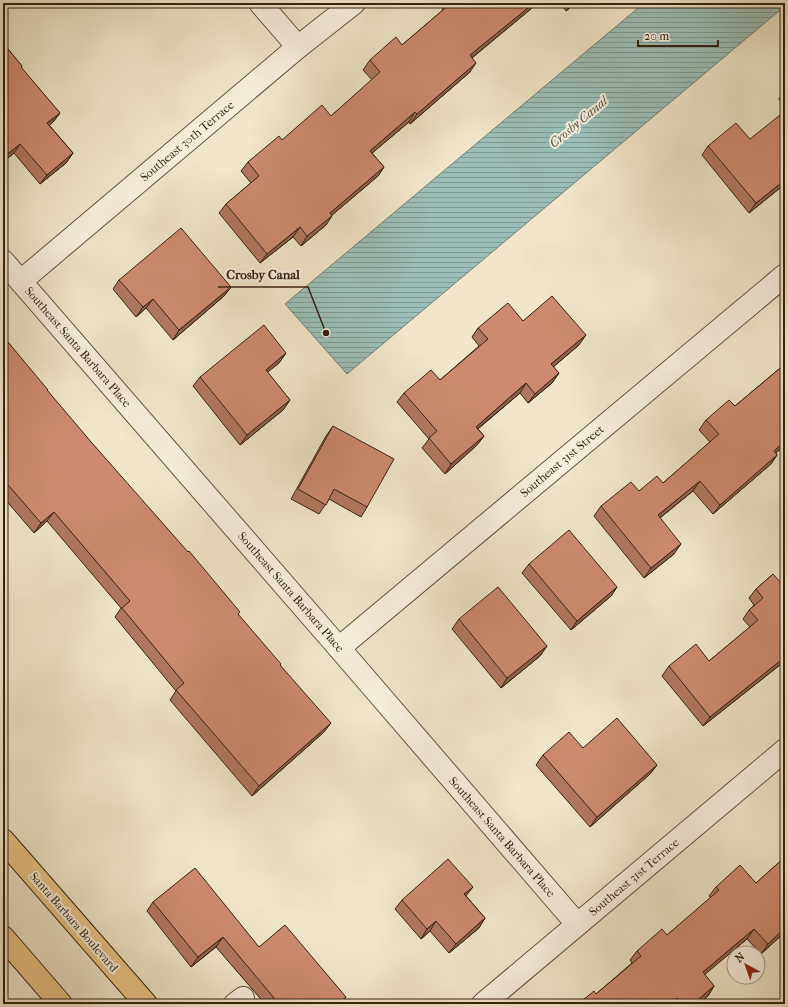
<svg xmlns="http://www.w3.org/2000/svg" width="788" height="1007" viewBox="0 0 788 1007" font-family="'IM FELL French Canon',serif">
	<defs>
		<pattern id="water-rules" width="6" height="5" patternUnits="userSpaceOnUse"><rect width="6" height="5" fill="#9bbfb8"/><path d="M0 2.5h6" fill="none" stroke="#7f9b94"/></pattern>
	</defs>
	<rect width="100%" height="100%" fill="#f1e6ca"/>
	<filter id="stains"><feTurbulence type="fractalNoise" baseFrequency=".005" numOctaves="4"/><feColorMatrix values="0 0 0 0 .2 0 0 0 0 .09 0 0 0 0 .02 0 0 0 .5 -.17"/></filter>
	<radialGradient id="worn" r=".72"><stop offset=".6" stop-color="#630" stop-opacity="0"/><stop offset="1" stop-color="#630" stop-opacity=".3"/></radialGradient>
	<polygon fill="url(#water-rules)" stroke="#728075" points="644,3 785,3 785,6 347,374 285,304"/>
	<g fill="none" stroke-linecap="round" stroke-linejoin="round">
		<defs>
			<g id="minor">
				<polyline points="260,3 298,47"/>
				<polyline points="3,261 339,648 577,924"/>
				<polyline points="21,281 298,47 354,3"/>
				<polyline points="339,648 785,275"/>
				<polyline points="235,1004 243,998"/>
				<polyline points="483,1004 785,750"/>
			</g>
			<g id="major">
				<polyline points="3,840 146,1004"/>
				<polyline points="3,937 61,1004"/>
			</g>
		</defs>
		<use href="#minor" stroke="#63523f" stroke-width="24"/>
		<use href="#major" stroke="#342111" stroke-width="24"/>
		<use href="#minor" stroke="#f6efdd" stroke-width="22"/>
		<use href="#major" stroke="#e8c385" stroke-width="22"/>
	</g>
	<g fill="#b07760" stroke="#342111">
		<polygon points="447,3 538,3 472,58 470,72 410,124 409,122 372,153 384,167 378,176 332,215 326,225 301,246 293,237 260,263 219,213 226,204 251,183 241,171 248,162 282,140 331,116 372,80 363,70 370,60 402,45 443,10 442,9"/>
		<polygon points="560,3 576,3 566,11"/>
		<polygon points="3,43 22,66 21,68 60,113 53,122 49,125 73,153 66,163 40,184 14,153 3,162"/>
		<polygon points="785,90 785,107 779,99"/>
		<polygon points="708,146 785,184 749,213 702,155"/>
		<polygon points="119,280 231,287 224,296 173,340 146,308 136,317 113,289"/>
		<polygon points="523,321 579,345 553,367 559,373 552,383 528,403 520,393 478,429 484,436 477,445 445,474 422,448 429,439 397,402 404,393 440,380 479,346 472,337 478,328"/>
		<polygon points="3,336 47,391 238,615 280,665 324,732 252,796 170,700 176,691 115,617 121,608 47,521 34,533 3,497"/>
		<polygon points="286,353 279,363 267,372 290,400 283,410 240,445 193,386 200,377"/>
		<polygon points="785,364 785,445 776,453 777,455 771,464 713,514 693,491 660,518 674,554 644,578 594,516 601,506 639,491 663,483 710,442 699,430 706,420 735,406"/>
		<polygon points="333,426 367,507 361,517 329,499 319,514 291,499 326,436"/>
		<polygon points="529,564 617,587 611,596 571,630 522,573"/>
		<polygon points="773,574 785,661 703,726 662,676 669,666 709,661 750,627 743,619 749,610 754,605 749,598 756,589"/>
		<polygon points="459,619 547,646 540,656 501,688 452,629"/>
		<polygon points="543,755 657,765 650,774 590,827 536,765"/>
		<polygon points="785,824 785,833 781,829"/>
		<polygon points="785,857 785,932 761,954 747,939 704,974 714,986 708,996 698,1004 578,1004 596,994 632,963 630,960 637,951 667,935 711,898 709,896 716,887 756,883"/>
		<polygon points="466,896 485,918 479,928 449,953 430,931 421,939 395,909 402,900"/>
		<polygon points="153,902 259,947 341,1004 265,1004 216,947 191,967 147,911"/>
	</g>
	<g fill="#90614e" stroke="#342111">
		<polygon points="534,3 538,3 463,65 470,55"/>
		<polygon points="572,3 576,3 566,11"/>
		<polygon points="476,63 470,72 410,124 417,114"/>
		<polygon points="415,112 409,122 364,160 370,151"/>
		<polygon points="60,113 53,122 41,133 47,123"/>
		<polygon points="20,144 14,153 3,162 9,153"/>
		<polygon points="73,153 66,163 40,184 47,175"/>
		<polygon points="384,167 378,176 324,222 332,216 326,225 301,246 307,236 330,213"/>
		<polygon points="785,180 785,184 749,213 756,203"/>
		<polygon points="300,227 293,237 260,263 267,254"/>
		<polygon points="231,287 224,296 173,340 179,330"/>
		<polygon points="153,299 146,308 136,317 143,307"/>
		<polygon points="586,335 579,345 545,374 551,364"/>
		<polygon points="286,353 279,363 259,379 266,370"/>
		<polygon points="559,373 552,383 528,403 535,394"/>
		<polygon points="526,383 520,393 469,436 476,427"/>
		<polygon points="290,400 283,410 240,445 247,435"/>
		<polygon points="484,436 477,445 445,474 451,464"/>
		<polygon points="785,441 785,445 767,460 774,451"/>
		<polygon points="777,455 771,464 713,514 720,505"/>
		<polygon points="700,481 693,491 651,525 658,515"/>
		<polygon points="54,512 47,521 34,533 41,523"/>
		<polygon points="681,544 674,554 644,578 651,568"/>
		<polygon points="617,587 611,596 571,630 577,621"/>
		<polygon points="547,646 540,656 501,688 507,678"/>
		<polygon points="785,657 785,661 781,664 703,726 710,717"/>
		<polygon points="331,723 324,732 252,796 259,786"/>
		<polygon points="657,765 650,774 590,827 597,817"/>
		<polygon points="473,887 466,896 464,894"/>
		<polygon points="485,918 479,928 449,953 456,944"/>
		<polygon points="436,921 430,931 421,939 427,929"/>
		<polygon points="785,928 785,932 761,954 768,944"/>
		<polygon points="754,929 747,939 696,982 703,972"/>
		<polygon points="223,937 216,947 191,967 198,957"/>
		<polygon points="714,986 708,996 698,1004 693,1004"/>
		<polygon points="346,997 341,1004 338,1004"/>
		<polygon points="677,998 672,1004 669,1004"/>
	</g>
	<g fill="#cd8a70" stroke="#342111">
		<polygon points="451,3 534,3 470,55 476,63 417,114 415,112 370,151 384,167 330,213 332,216 307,236 300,227 267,254 226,204 259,176 248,162 279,136 282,140 322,105 331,116 380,72 370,60 396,37 402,45"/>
		<polygon points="3,43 22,66 21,67 60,113 47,123 73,153 47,175 20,144 9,153 3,146"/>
		<polygon points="785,111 785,180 756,203 708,146 736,123 750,139"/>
		<polygon points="181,228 231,287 179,330 153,299 143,307 119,280"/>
		<polygon points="552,296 586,335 551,364 559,373 535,394 526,383 476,427 484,436 451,464 429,438 437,431 404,393 431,370 440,380 488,339 478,328 508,303 523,321"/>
		<polygon points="264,325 286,353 266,370 290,400 247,435 200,377"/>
		<polygon points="3,336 48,390 47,390 92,443 188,552 189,551 240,612 238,614 281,664 280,665 331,723 259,786 176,690 184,683 122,608 130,601 54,512 41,523 3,479"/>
		<polygon points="785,364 785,441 774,451 777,455 720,505 700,481 658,515 681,544 651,568 601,506 631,482 639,491 657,476 663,483 719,434 706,420 729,400 735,406"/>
		<polygon points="333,426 394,459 367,507 334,489 326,505 298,489"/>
		<polygon points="569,530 617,587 577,621 529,564"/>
		<polygon points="773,574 781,583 785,580 785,657 710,717 669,666 696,644 709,661 758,620 749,610 763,598 756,589"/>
		<polygon points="498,587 547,646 507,678 459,619"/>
		<polygon points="617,718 657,765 597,817 543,755 569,732 583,748"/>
		<polygon points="785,857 785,928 768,944 754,929 703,972 714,986 693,1004 682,1004 677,998 669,1004 578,1004 594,991 596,994 641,956 637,951 662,929 667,935 719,890 716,887 740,865 756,883"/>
		<polygon points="448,859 473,887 464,894 485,918 456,944 436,921 427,929 402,900"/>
		<polygon points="195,868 259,947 285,925 346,997 338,1004 279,1004 223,937 198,957 153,902"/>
	</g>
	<g text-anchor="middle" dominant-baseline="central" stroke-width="4" stroke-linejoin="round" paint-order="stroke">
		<g font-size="12" fill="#342111" stroke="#f6efdd">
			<text transform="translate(187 141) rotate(-40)">Southeast 30th Terrace</text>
			<text transform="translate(78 347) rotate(49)">Southeast Santa Barbara Place</text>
			<text transform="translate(562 461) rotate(-40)">Southeast 31st Street</text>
			<text transform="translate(291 592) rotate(49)">Southeast Santa Barbara Place</text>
			<text transform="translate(502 837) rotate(49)">Southeast Santa Barbara Place</text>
			<text transform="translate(634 877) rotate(-40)">Southeast 31st Terrace</text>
			<text transform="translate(74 922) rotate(49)">Santa Barbara Boulevard</text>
		</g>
		<g font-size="13" font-style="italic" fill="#535043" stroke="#f6efdd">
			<text transform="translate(578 122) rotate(-40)">Crosby Canal</text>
		</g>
	</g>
	<path fill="none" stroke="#342111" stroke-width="1.5" d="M326 333L308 287H218"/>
	<circle fill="#342111" stroke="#f6efdd" stroke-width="1.5" cx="326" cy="333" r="4"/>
	<g font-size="13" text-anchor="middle" font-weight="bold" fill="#342111" stroke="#f6efdd" stroke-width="4" stroke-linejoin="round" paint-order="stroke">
		<text x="263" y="279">Crosby Canal</text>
	</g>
	<rect width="788" height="1007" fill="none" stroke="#f1e6ca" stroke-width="16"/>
	<rect x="4" y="4" width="780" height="999" fill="none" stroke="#342111" stroke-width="2"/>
	<rect x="8" y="8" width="772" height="991" fill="none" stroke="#342111"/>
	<g transform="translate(746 965) rotate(320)"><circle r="19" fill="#f6efdd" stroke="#a89d8b"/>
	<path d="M0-3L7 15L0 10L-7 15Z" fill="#8f2418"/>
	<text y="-6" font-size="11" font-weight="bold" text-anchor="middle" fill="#342111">N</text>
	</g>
	<path d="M638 40v6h80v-6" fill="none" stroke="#342111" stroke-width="2"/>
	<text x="644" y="40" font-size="12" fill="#342111" stroke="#f6efdd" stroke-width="3" paint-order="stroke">20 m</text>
	<rect width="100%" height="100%" filter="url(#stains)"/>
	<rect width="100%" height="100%" fill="url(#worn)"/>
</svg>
